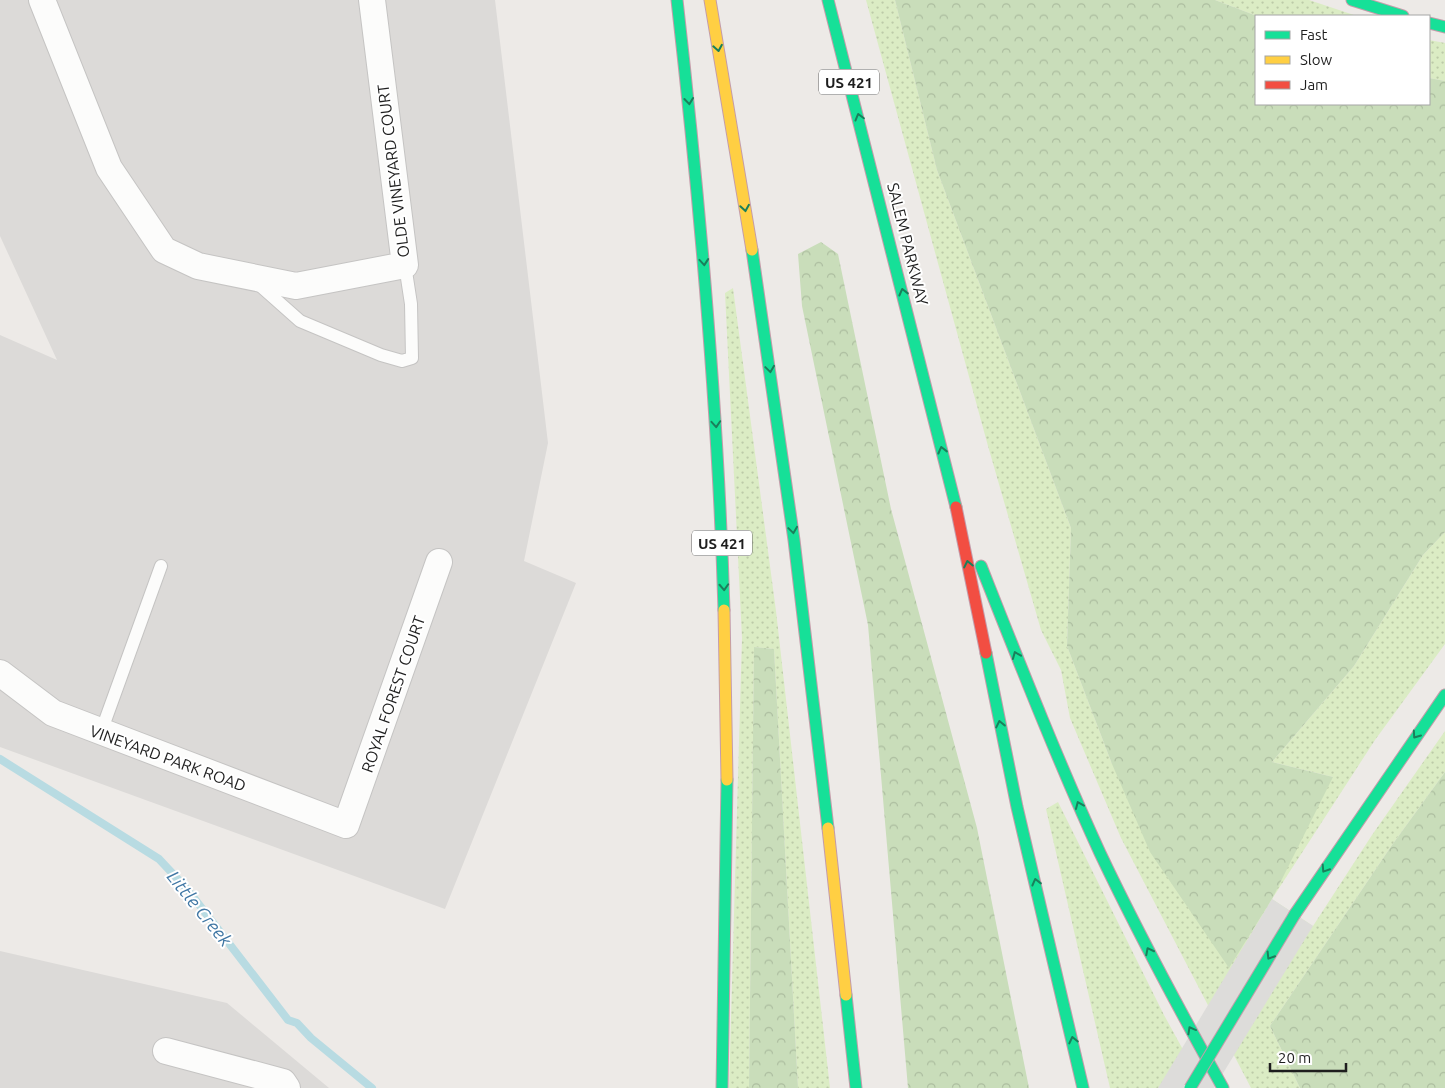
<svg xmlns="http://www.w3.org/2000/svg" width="1445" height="1088" viewBox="0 0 1445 1088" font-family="Ubuntu,sans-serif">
	<defs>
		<pattern id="grass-dots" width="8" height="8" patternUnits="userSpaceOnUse" patternTransform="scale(1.25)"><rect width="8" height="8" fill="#dbecc4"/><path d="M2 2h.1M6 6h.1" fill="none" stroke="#bccaa8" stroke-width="1.8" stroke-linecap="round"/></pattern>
		<pattern id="forest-crowns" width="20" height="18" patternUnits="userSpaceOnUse" patternTransform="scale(1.25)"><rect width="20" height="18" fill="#c9ddba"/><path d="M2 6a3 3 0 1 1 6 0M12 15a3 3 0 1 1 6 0" fill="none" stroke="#acbd9f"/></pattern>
	</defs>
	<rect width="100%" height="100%" fill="#edeae7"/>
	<g fill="#dcdad8">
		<polygon points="0,0 495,0 548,443 524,561 576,583 445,909 0,747 0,335 57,360 0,236"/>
		<polygon points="0,951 227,1003 329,1088 0,1088"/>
	</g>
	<g fill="url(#grass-dots)">
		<polygon points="866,0 895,0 937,170 1071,528 1067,646 1112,764 1333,777 1272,762 1354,666 1423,555 1445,532 1445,644 1375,740 1272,899 1313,926 1372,835 1445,731 1445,772 1392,845 1270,1026 1300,1088 1251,1088 1121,838 1070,718 1061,670 1041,630 988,446"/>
		<polygon points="1215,0 1309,0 1357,16 1257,16"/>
		<polygon points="1429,40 1445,43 1445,81 1429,78"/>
		<polygon points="733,288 776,611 830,1088 798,1088 774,649 754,647 749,1088 729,1088 742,638 725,293"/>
		<polygon points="1058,802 1164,1015 1204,1088 1110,1088 1046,809"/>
	</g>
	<g fill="url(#forest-crowns)">
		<polygon points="895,0 1215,0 1257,16 1256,104 1429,104 1429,78 1445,81 1445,532 1423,555 1354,666 1272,762 1333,777 1272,899 1229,968 1150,852 1112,764 1067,646 1071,528 937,170"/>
		<polygon points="821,242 838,254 891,509 977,828 1029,1088 908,1088 868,625 802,306 798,254"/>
		<polygon points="754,647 774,649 798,1088 749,1088"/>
		<polygon points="1445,772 1445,1088 1300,1088 1270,1026 1392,845"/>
	</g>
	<polygon fill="#dddcda" points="1272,899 1313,926 1214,1088 1158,1088"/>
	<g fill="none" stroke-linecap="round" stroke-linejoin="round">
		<polyline stroke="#b8dbe2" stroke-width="8" points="0,759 159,859 187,889 288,1020 297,1023 311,1038 372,1088"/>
		<defs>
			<g id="lane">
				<polyline points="256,282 300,321 381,355 402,361 412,358 411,304 405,265"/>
				<polyline points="101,732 161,566"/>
			</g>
			<g id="street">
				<polyline points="42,0 109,168 164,250 198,266 296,286 405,265 372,0"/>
				<polyline points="0,673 53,713 346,825 439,562"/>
				<polyline points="166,1051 283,1082 287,1088"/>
			</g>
			<g id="fast">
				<path d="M677,0C700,203 718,406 724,610"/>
				<polyline points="828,0 956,507"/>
				<polyline points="1352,0 1403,16"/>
				<polyline points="1429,23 1445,27"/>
				<polyline points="752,250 794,540 828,828"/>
				<path d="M981,566C1019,662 1057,759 1100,853C1138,933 1180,1011 1223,1088"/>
				<polyline points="986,653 1017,807 1083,1088"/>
				<polyline points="1295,914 1445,695"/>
				<polyline points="846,995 856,1088"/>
				<polyline points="722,1088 727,780"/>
			</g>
			<g id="slow">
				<polyline points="710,0 752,250"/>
				<polyline points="724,610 727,780"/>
				<polyline points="828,828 846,995"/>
			</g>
			<polyline id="jam" points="956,507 986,653"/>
		</defs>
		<use href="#lane" stroke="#c5c4c3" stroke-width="14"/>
		<use href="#street" stroke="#c5c4c3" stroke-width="28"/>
		<use href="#fast" stroke="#c49caa" stroke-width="13"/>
		<use href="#slow" stroke="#c49caa" stroke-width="13"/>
		<use href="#jam" stroke="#c49caa" stroke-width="13"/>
		<use href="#lane" stroke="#fcfcfb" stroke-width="12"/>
		<use href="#street" stroke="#fcfcfb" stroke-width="26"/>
		<use href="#fast" stroke="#16e098" stroke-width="11"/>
		<use href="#slow" stroke="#ffcf43" stroke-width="11"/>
		<use href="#jam" stroke="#f24e42" stroke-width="11"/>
		<defs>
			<polyline id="fast-bridge" points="1190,1088 1295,914"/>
		</defs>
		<use href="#fast-bridge" stroke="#c49caa" stroke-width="13" stroke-linecap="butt"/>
		<use href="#fast-bridge" stroke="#16e098" stroke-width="11"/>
	</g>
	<defs><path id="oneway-chevron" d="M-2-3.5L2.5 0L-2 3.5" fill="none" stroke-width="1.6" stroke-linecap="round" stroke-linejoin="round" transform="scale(1.25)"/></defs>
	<g stroke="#1a7f5b">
		<use href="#oneway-chevron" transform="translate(718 48) rotate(80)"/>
		<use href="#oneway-chevron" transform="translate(689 101) rotate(84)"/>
		<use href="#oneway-chevron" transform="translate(859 117) rotate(-105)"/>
		<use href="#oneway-chevron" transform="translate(745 208) rotate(81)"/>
		<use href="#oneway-chevron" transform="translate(704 262) rotate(85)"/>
		<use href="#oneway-chevron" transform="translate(903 292) rotate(-104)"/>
		<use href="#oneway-chevron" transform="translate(770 369) rotate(82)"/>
		<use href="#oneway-chevron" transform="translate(716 424) rotate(86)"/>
		<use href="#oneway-chevron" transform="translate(942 450) rotate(-104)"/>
		<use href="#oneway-chevron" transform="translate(793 530) rotate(82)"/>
		<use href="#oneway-chevron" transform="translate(968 564) rotate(-102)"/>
		<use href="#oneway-chevron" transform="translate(724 587) rotate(87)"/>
		<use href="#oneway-chevron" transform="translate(1016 655) rotate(-112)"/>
		<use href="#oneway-chevron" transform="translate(1000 724) rotate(-102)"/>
		<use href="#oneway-chevron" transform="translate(1416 735) rotate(125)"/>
		<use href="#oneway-chevron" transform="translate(1079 805) rotate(-113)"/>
		<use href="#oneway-chevron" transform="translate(1325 869) rotate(123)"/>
		<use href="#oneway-chevron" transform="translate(1036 882) rotate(-104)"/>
		<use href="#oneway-chevron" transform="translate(1149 951) rotate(-117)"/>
		<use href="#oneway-chevron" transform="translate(1270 956) rotate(122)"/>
		<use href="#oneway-chevron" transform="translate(1191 1030) rotate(-119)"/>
		<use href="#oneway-chevron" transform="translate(1073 1040) rotate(-103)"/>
	</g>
	<g text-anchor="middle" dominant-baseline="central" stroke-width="4" stroke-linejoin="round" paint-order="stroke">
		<g fill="#fff" stroke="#626262" stroke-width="1">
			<rect x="819" y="69.5" width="60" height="25" rx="4"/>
			<rect x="692" y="530.5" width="60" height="25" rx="4"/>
		</g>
		<g font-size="15" font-weight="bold" fill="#1e1e1e">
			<text x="849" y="82">US 421</text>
			<text x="722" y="543">US 421</text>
		</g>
		<g font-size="16" fill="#1e1e1e" stroke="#fff">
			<text transform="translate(393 171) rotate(-97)">OLDE VINEYARD COURT</text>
			<text transform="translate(908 244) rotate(76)">SALEM PARKWAY</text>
			<text transform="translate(393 694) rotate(-71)">ROYAL FOREST COURT</text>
			<text transform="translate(168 758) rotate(20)">VINEYARD PARK ROAD</text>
		</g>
		<g font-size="18" font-style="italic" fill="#4077a4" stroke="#fff">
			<text transform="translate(200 908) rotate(51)">Little Creek</text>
		</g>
	</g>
	<rect x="1255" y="15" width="175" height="90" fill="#ffffff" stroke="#a5a5a5"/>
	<rect x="1265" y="31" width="25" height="8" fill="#16e098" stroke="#a5a5a5"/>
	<text x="1300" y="40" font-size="15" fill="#1e1e1e">Fast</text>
	<rect x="1265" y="56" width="25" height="8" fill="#ffcf43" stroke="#a5a5a5"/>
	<text x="1300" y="65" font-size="15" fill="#1e1e1e">Slow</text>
	<rect x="1265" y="81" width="25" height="8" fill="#f24e42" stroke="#a5a5a5"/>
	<text x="1300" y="90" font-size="15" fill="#1e1e1e">Jam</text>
	<path d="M1270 1063v8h76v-8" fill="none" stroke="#1e1e1e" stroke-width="2.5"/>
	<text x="1278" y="1063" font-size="15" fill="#1e1e1e" stroke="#ffffff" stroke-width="4" paint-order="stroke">20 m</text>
</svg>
